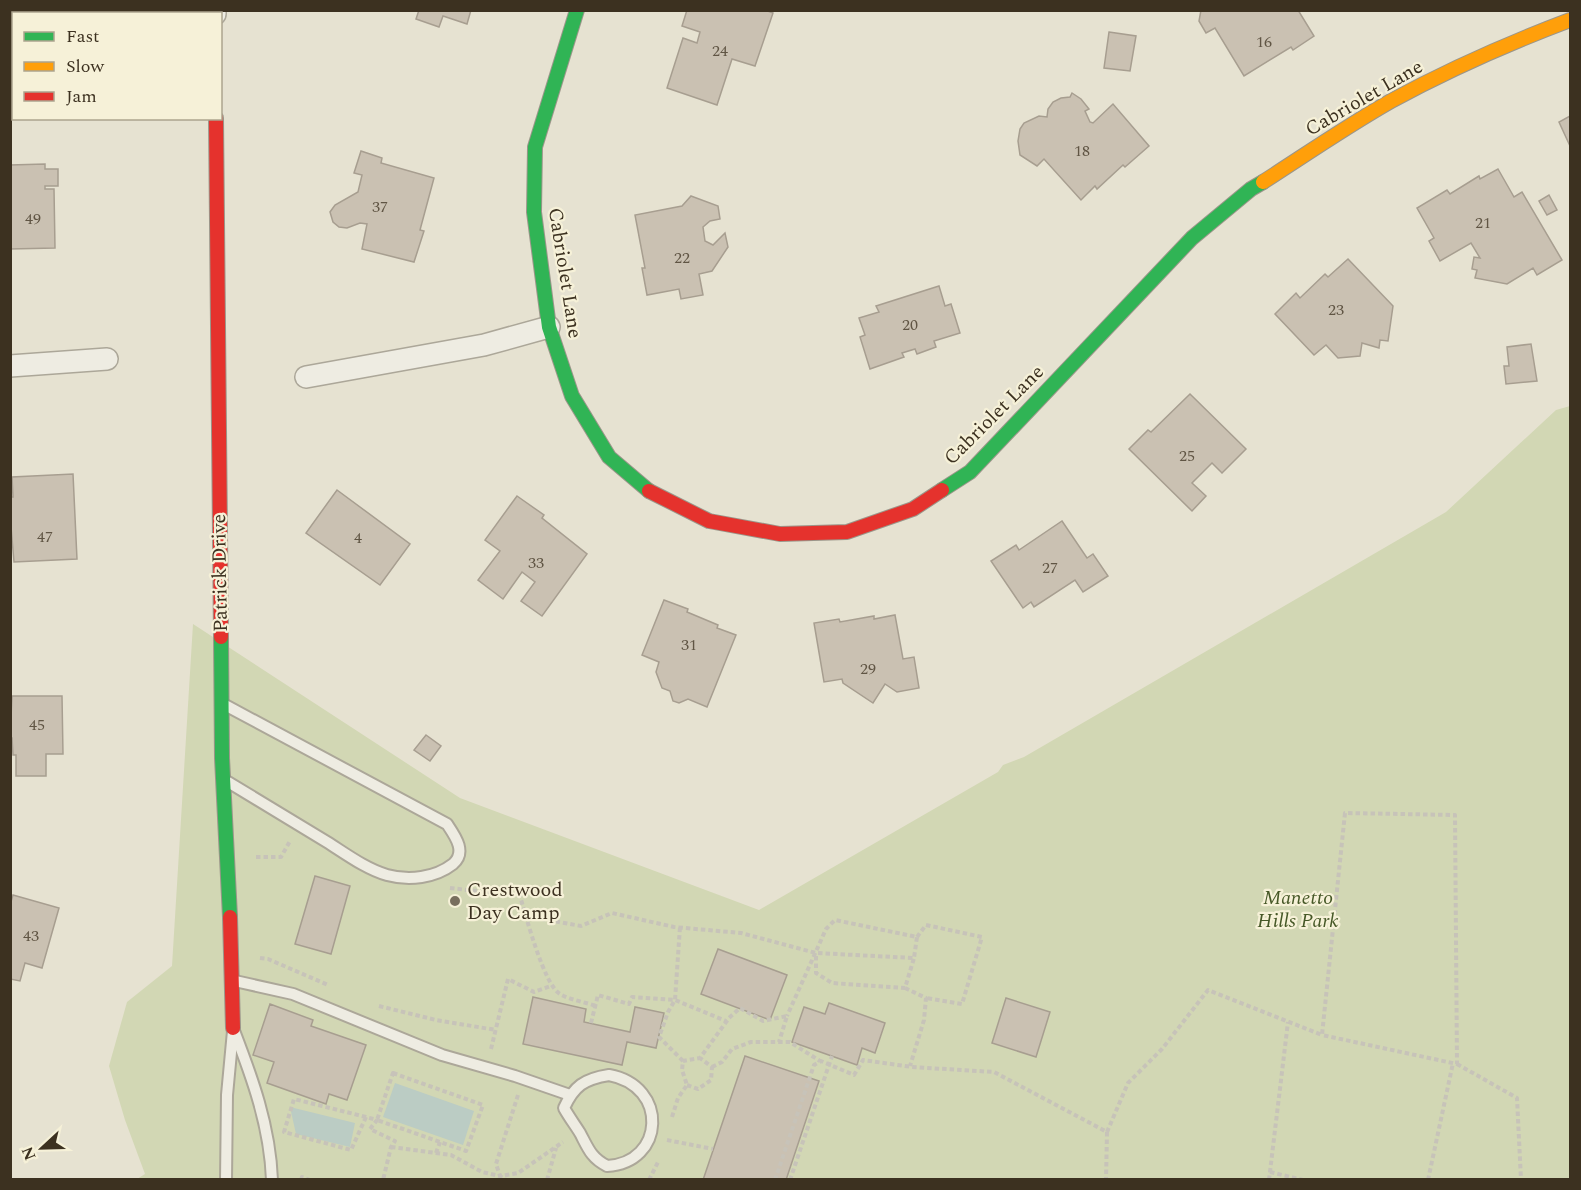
<svg xmlns="http://www.w3.org/2000/svg" width="1581" height="1190" viewBox="0 0 1581 1190" font-family="Spectral,serif">
	<rect width="100%" height="100%" fill="#e6e2d1"/>
	<polygon fill="#d2d7b4" points="1570,406 1570,1179 137,1179 145,1174 125,1120 109,1066 127,1002 172,966 193,624 460,798 759,910 998,772 1003,765 1024,757 1446,512 1556,410"/>
	<g fill="#bbccc4">
		<polygon points="395,1083 474,1111 463,1145 383,1117"/>
		<polygon points="290,1107 355,1123 350,1147 296,1134"/>
	</g>
	<g fill="#cac1b2" stroke="#a79e90" stroke-width="1.5">
		<polygon points="419,10 471,10 467,24 443,16 439,27 416,19"/>
		<polygon points="687,10 765,10 773,13 755,66 732,59 717,105 667,88 683,38 697,43 700,32 682,26"/>
		<polygon points="1201,10 1298,10 1314,36 1293,50 1291,47 1244,76 1215,28 1206,33 1199,21"/>
		<polygon points="1109,32 1136,36 1130,71 1104,68"/>
		<polygon points="1072,93 1081,99 1089,109 1085,111 1090,122 1093,123 1113,104 1149,146 1125,167 1123,165 1097,189 1095,186 1081,200 1044,159 1037,166 1020,155 1018,141 1020,129 1024,123 1039,116 1047,117 1048,109 1053,102 1061,98 1070,97"/>
		<polygon points="1570,116 1570,146 1559,122"/>
		<polygon points="361,151 382,158 381,163 434,178 420,230 424,231 414,262 362,249 367,224 360,223 347,228 339,227 333,222 330,212 335,205 358,192 362,175 354,173"/>
		<polygon points="45,164 45,169 58,169 58,186 45,186 45,189 54,189 55,248 10,249 10,165"/>
		<polygon points="1498,169 1514,197 1522,192 1562,260 1537,275 1533,268 1507,284 1475,278 1477,270 1472,269 1474,257 1480,258 1471,243 1440,261 1429,241 1434,238 1417,208 1447,190 1450,194 1479,176 1480,179"/>
		<polygon points="1549,195 1557,210 1547,215 1539,201"/>
		<polygon points="691,196 718,206 720,219 710,221 703,227 705,241 713,245 725,233 728,247 712,271 699,274 703,295 681,299 679,289 647,295 642,268 645,268 635,215 682,206"/>
		<polygon points="1348,259 1393,306 1388,341 1380,340 1379,348 1362,343 1360,356 1338,358 1326,345 1314,355 1275,314 1296,293 1300,298 1325,274 1328,277"/>
		<polygon points="939,286 945,306 951,304 960,333 934,341 936,347 917,354 915,349 902,353 904,357 870,369 860,337 865,335 859,318 879,312 876,306"/>
		<polygon points="1531,344 1537,381 1506,384 1504,366 1509,366 1507,347"/>
		<polygon points="1190,394 1246,449 1222,473 1212,463 1192,483 1206,496 1192,511 1129,449 1148,430 1151,432"/>
		<polygon points="73,474 77,559 14,562 10,515 10,497 13,497 12,477"/>
		<polygon points="337,490 410,544 380,585 306,533"/>
		<polygon points="517,496 544,515 542,518 587,554 542,616 521,601 535,582 522,572 503,599 478,580 500,551 485,540"/>
		<polygon points="1062,521 1087,558 1093,554 1108,576 1083,592 1075,580 1034,607 1031,602 1023,608 991,561 1016,545 1019,550"/>
		<polygon points="664,600 688,609 687,612 718,625 717,628 736,635 707,707 688,699 679,703 673,701 670,691 662,688 656,672 659,662 642,655"/>
		<polygon points="895,615 903,659 914,657 919,688 897,692 885,684 873,703 843,683 842,679 824,682 814,623 839,619 840,622 874,616 874,619"/>
		<polygon points="12,696 62,696 63,754 46,754 46,776 16,776 16,755 13,755 12,738 10,738"/>
		<polygon points="426,735 441,746 430,761 414,750"/>
		<polygon points="315,876 350,886 331,954 295,944"/>
		<polygon points="13,895 59,908 42,968 25,963 20,981 10,979 10,905"/>
		<polygon points="718,949 787,975 770,1020 701,994"/>
		<polygon points="533,997 586,1009 584,1022 630,1032 635,1007 664,1013 656,1048 627,1042 622,1065 523,1044"/>
		<polygon points="1006,998 1050,1012 1036,1057 992,1043"/>
		<polygon points="829,1003 885,1023 875,1053 862,1048 857,1065 792,1042 804,1007 825,1014"/>
		<polygon points="270,1004 313,1020 311,1026 366,1045 347,1100 329,1094 326,1104 267,1083 274,1062 253,1055"/>
		<polygon points="745,1056 819,1081 786,1180 703,1180"/>
	</g>
	<g fill="none" stroke-linecap="round" stroke-linejoin="round">
		<defs>
			<g id="lane">
				<path d="M225,705L447,824C455,836 467,852 453,864C435,878 409,881 387,875C366,869 346,854 327,842C294,822 261,802 228,782"/>
				<polyline points="235,981 293,994 442,1055 515,1076 570,1095"/>
				<path d="M233,1028C252,1077 270,1126 272,1180"/>
				<path d="M609,1075C669,1086 665,1163 607,1166C591,1158 588,1148 580,1133C575,1125 569,1117 564,1108C574,1086 584,1079 609,1075Z"/>
				<polyline points="226,1180 227,1095 233,1031"/>
			</g>
			<g id="street">
				<polyline points="215,10 215,14"/>
				<polyline points="10,366 107,359"/>
				<polyline points="306,377 484,345 549,327"/>
			</g>
			<g id="fast">
				<polyline points="577,10 535,147 534,212 549,327 572,396 609,457 649,491"/>
				<polyline points="942,490 970,472 1192,238 1251,189 1263,182"/>
				<polyline points="221,637 222,758 230,917"/>
			</g>
			<path id="slow" d="M1263,182C1305,155 1347,126 1391,101C1448,70 1509,43 1570,20"/>
			<g id="jam">
				<polyline points="216,118 221,637"/>
				<polyline points="649,491 709,521 780,534 847,532 913,509 942,490"/>
				<polyline points="230,917 233,1028"/>
			</g>
		</defs>
		<use href="#lane" stroke="#aca799" stroke-width="14"/>
		<use href="#street" stroke="#aca799" stroke-width="24"/>
		<use href="#fast" stroke="#9b968a" stroke-width="16"/>
		<use href="#slow" stroke="#9b968a" stroke-width="16"/>
		<use href="#jam" stroke="#9b968a" stroke-width="16"/>
		<g stroke="#c7c3b9" stroke-width="4" stroke-dasharray="4.5 3" stroke-linecap="butt">
			<polyline points="256,857 281,857 290,841"/>
			<path d="M450,888L520,896C526,916 544,985 560,994C570,1000 585,1002 596,1006"/>
			<polyline points="526,916 581,926 612,913 674,927 741,933 816,953 914,958 917,937 835,920 826,929 787,1016"/>
			<polyline points="917,937 926,925 982,937 962,1004 926,998"/>
			<polyline points="816,956 816,973 832,983 905,988 914,958"/>
			<polyline points="260,958 268,959 328,985"/>
			<polyline points="905,988 926,998 924,1020 910,1066"/>
			<polyline points="379,1006 436,1020 496,1030"/>
			<polyline points="591,1023 598,995 629,1004 632,997 675,1000 680,927"/>
			<polyline points="491,1049 508,979 534,992 551,986"/>
			<polyline points="683,1061 659,1037 668,1012 675,1000 726,1021"/>
			<polyline points="1457,1064 1517,1098 1521,1180"/>
			<polyline points="712,1067 722,1062 732,1049 751,1042 790,1042 820,1061"/>
			<polygon points="393,1073 483,1105 466,1151 377,1120"/>
			<polyline points="687,1085 698,1089 711,1080 712,1067 700,1058"/>
			<polyline points="518,1095 496,1164 500,1176 518,1173 563,1142"/>
			<polyline points="366,1117 351,1150 284,1132 294,1099 366,1117 377,1120 370,1129 395,1141 391,1147 383,1180"/>
			<polyline points="672,1117 678,1098 687,1085 682,1070 683,1061 700,1058 729,1018 740,1008 763,1021 787,1016 779,1042"/>
			<polyline points="1107,1132 1128,1083 1162,1049 1208,990 1322,1035 1345,813 1455,815 1457,1064 1322,1035"/>
			<polyline points="667,1140 713,1149"/>
			<polyline points="391,1147 451,1155 482,1172 500,1176 506,1180"/>
			<polyline points="436,1153 440,1142"/>
			<polyline points="1270,1172 1303,1180"/>
			<polyline points="301,1180 302,1177 310,1180"/>
			<polyline points="547,1180 556,1148"/>
			<polyline points="649,1180 658,1162"/>
			<polyline points="775,1180 814,1065 821,1061 854,1075 863,1060 912,1067 994,1072 1107,1132 1106,1180"/>
			<polyline points="790,1180 832,1056"/>
			<polyline points="1269,1180 1288,1022"/>
			<polyline points="1428,1180 1453,1063"/>
		</g>
		<use href="#lane" stroke="#eeece2" stroke-width="10"/>
		<use href="#street" stroke="#eeece2" stroke-width="21"/>
		<use href="#fast" stroke="#30b455" stroke-width="14"/>
		<use href="#slow" stroke="#ff9f0a" stroke-width="14"/>
		<use href="#jam" stroke="#e5322d" stroke-width="14"/>
	</g>
	<circle fill="#786f5e" stroke="#f6f1d8" stroke-width="2" cx="455" cy="901" r="6"/>
	<g text-anchor="middle" dominant-baseline="central" stroke-width="4.5" stroke-linejoin="round" paint-order="stroke">
		<g font-size="16" fill="#605544">
			<text x="1264" y="42">16</text>
			<text x="720" y="51">24</text>
			<text x="1082" y="151">18</text>
			<text x="380" y="207">37</text>
			<text x="33" y="219">49</text>
			<text x="1483" y="223">21</text>
			<text x="682" y="258">22</text>
			<text x="1336" y="310">23</text>
			<text x="910" y="325">20</text>
			<text x="1187" y="456">25</text>
			<text x="45" y="537">47</text>
			<text x="358" y="538">4</text>
			<text x="536" y="563">33</text>
			<text x="1050" y="568">27</text>
			<text x="689" y="645">31</text>
			<text x="868" y="669">29</text>
			<text x="37" y="725">45</text>
			<text x="31" y="936">43</text>
		</g>
		<g font-size="20" fill="#3c3120" stroke="#f6f1d8">
			<text transform="translate(1364 98) rotate(-30)">Cabriolet Lane</text>
			<text transform="translate(565 273) rotate(81)">Cabriolet Lane</text>
			<text transform="translate(994 415) rotate(-45)">Cabriolet Lane</text>
			<text transform="translate(220 573) rotate(-91)">Patrick Drive</text>
		</g>
		<g font-size="20" fill="#3c3120" stroke="#f6f1d8" text-anchor="start">
			<text x="467" y="890">Crestwood<tspan x="467" dy="23">Day Camp</tspan></text>
		</g>
		<g font-size="20" font-style="italic" fill="#465827" stroke="#f6f1d8">
			<text x="1298" y="898">Manetto<tspan x="1298" dy="23">Hills Park</tspan></text>
		</g>
	</g>
	<rect width="1581" height="1190" fill="none" stroke="#3c3120" stroke-width="24"/>
	<rect x="12" y="12" width="210" height="108" fill="#f6f1d8" stroke="#aca48e" stroke-width="1.5"/>
	<rect x="24" y="32" width="30" height="9" fill="#30b455" stroke="#aca48e" stroke-width="1.5"/>
	<text x="66" y="42" font-size="18" fill="#3c3120">Fast</text>
	<rect x="24" y="62" width="30" height="9" fill="#ff9f0a" stroke="#aca48e" stroke-width="1.5"/>
	<text x="66" y="72" font-size="18" fill="#3c3120">Slow</text>
	<rect x="24" y="92" width="30" height="9" fill="#e5322d" stroke="#aca48e" stroke-width="1.5"/>
	<text x="66" y="102" font-size="18" fill="#3c3120">Jam</text>
	<g transform="translate(42 1148) rotate(248)" stroke="#f6f1d8" stroke-width="4.5" paint-order="stroke">
	<path d="M0-4.5L10 22L0 15L-10 22Z" fill="#3c3120"/>
	<text y="-9" font-size="16" font-weight="bold" text-anchor="middle" fill="#3c3120">N</text>
	</g>
</svg>
